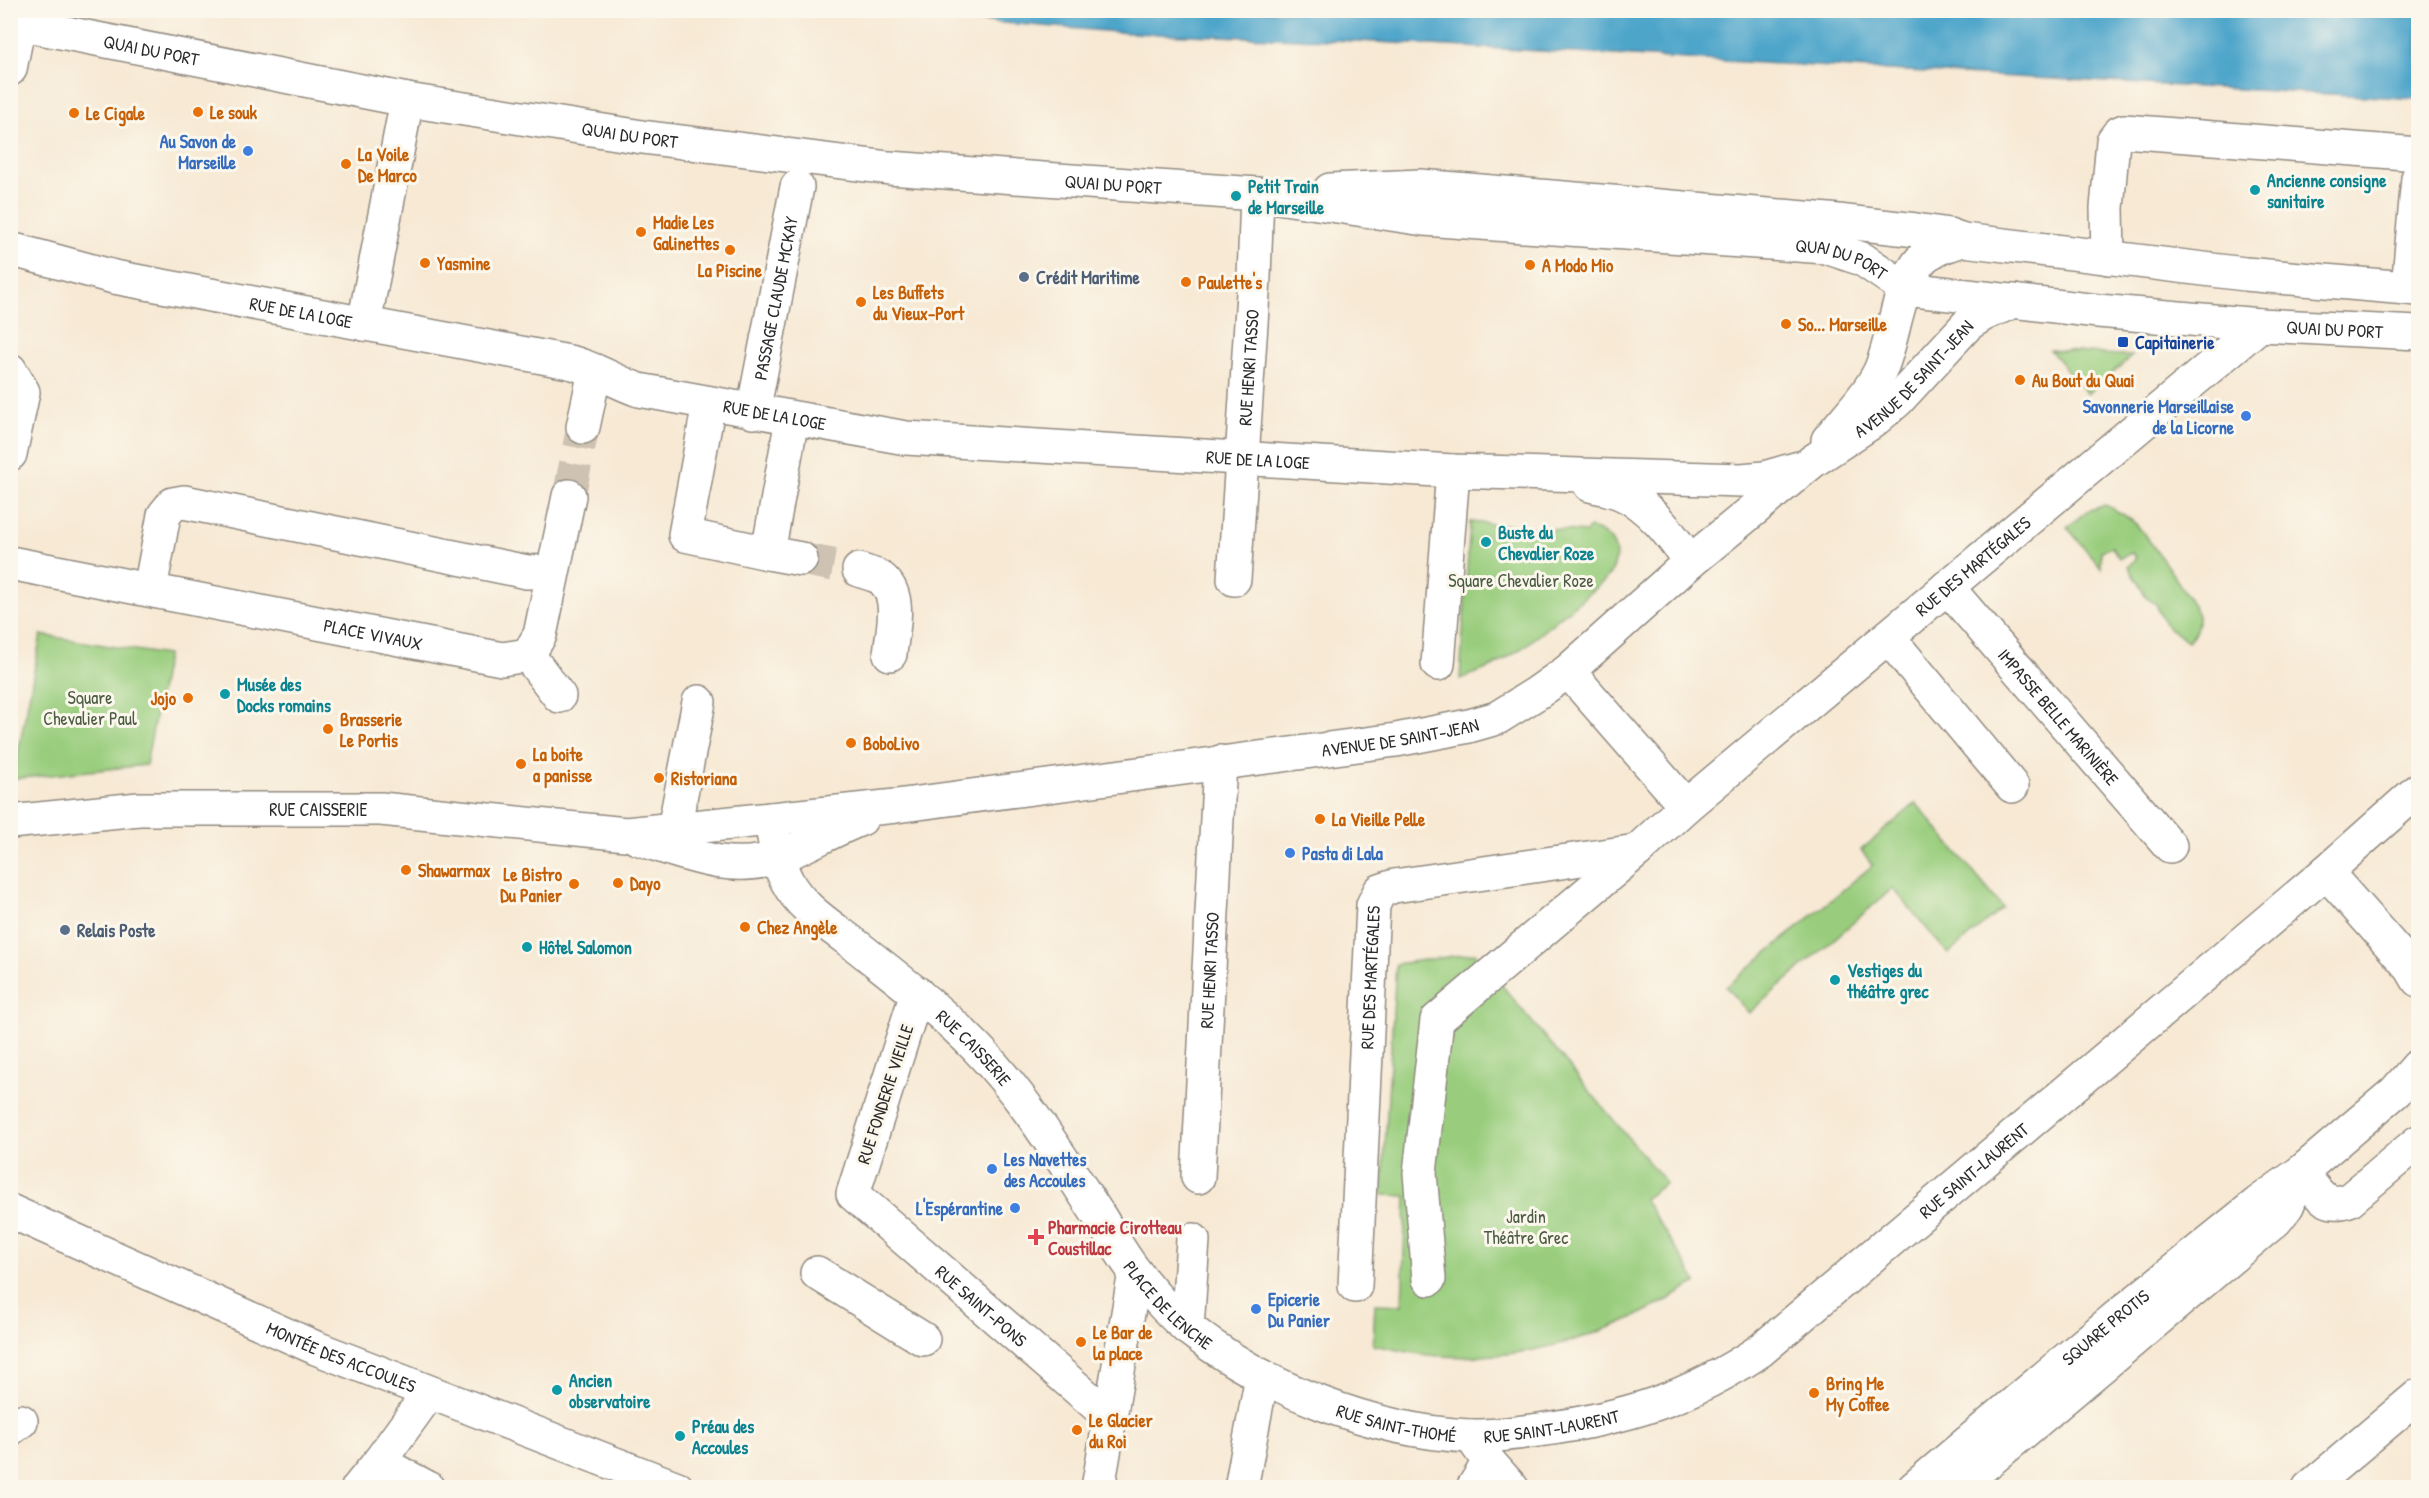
<svg xmlns="http://www.w3.org/2000/svg" width="2429" height="1498" viewBox="0 0 2429 1498" font-family="'Patrick Hand',sans-serif">
	<rect width="100%" height="100%" fill="#fbf7ec"/>
	<filter id="ink" filterUnits="userSpaceOnUse"><feTurbulence type="fractalNoise" baseFrequency=".0167" numOctaves="2"/><feDisplacementMap in="SourceGraphic" scale="12" xChannelSelector="R" yChannelSelector="G"/><feConvolveMatrix kernelMatrix="1 2 1 2 8 2 1 2 1" color-interpolation-filters="sRGB"/></filter>
	<filter id="wash" filterUnits="userSpaceOnUse"><feTurbulence type="fractalNoise" baseFrequency=".008" numOctaves="4" result="noise"/><feDisplacementMap in="SourceGraphic" scale="24" xChannelSelector="R" yChannelSelector="G"/><feGaussianBlur stdDeviation="1.35" result="paint"/><feColorMatrix in="noise" values="0 0 0 0 0 0 0 0 0 0 0 0 0 0 0 0 0 1.4 0 .05"/><feComposite in="paint" operator="in"/></filter>
	<g filter="url(#wash)">
		<rect width="100%" height="100%" fill="#f7e9d4"/>
		<g fill="#99cd7d" stroke="#627c54" stroke-width="1.5">
			<polygon points="2050,350 2132,356 2087,394"/>
			<path d="M2105,505C2116,510 2126,515 2136,524C2145,534 2196,605 2198,616C2199,626 2194,635 2188,641L2166,626L2156,604L2147,598L2128,567L2136,558L2132,553L2119,558L2112,547L2101,551V568L2067,527L2087,511Z"/>
			<path d="M1470,522L1586,532L1590,528C1618,535 1624,560 1604,581L1520,650L1492,667L1460,679Z"/>
			<polygon points="41,635 167,655 146,765 13,779"/>
			<polygon points="1916,803 2003,908 1948,954 1893,888 1749,1013 1726,987 1873,865 1861,850"/>
			<path d="M1475,953L1666,1183L1644,1199L1697,1282C1616,1335 1524,1364 1427,1355C1409,1353 1390,1348 1373,1345L1375,1304L1402,1305L1406,1196L1382,1195L1396,964Z"/>
		</g>
		<polygon fill="#4ea5ca" stroke="#3c687a" stroke-width="1.5" points="854,11 2418,11 2418,99 1357,41 1129,33"/>
	</g>
	<g filter="url(#ink)">
		<g fill="none" stroke-linecap="round" stroke-linejoin="round">
			<g stroke="#cec3b2" stroke-width="33" stroke-dasharray="33 16" stroke-linecap="butt">
				<polyline points="569,496 583,427"/>
				<polyline points="801,559 859,570"/>
			</g>
			<defs>
				<g id="minor">
					<path id="s1" d="M10,22L407,100L642,137L889,168L1257,194L1424,219L1826,247L1862,259L1906,289L2098,311L2260,325L2418,333"/>
					<polyline points="10,69 19,23"/>
					<polyline points="1330,190 1420,186 1829,220 1916,230 1949,235 1963,240 2245,274 2418,289"/>
					<path id="s2" d="M10,249L114,277L569,362C593,367 615,382 639,390L906,438L1453,471L1741,480L1764,478L1799,468"/>
					<polyline points="2108,258 2107,208 2113,141 2119,133 2124,131 2418,154"/>
					<polyline points="2408,288 2418,178"/>
					<polyline points="364,324 407,100"/>
					<polyline points="10,370 23,392 10,454"/>
					<polyline points="709,403 685,535 768,553"/>
					<path id="s3" d="M753,412L797,187"/>
					<polyline points="792,419 768,553 801,559"/>
					<polyline points="583,427 595,371"/>
					<path d="M1828,440C1845,418 1868,396 1880,371C1895,338 1897,281 1925,256C1935,248 1950,244 1963,240"/>
					<path d="M1590,485C1600,487 1609,489 1618,492C1649,504 1672,536 1690,562"/>
					<path id="s4" d="M10,563L502,659L528,655L540,635L569,496"/>
					<path d="M859,570C866,573 879,575 884,581C902,599 892,632 890,654"/>
					<path id="s5" d="M1234,579L1254,278L1257,194"/>
					<path id="s6" d="M1947,587L2170,846"/>
					<polyline points="150,589 164,515 173,504 184,502 527,572 553,571"/>
					<polyline points="1888,637 2012,786"/>
					<polyline points="528,655 559,696"/>
					<polyline points="1438,664 1453,471"/>
					<polyline points="1568,671 1686,806"/>
					<path id="s7" d="M770,819C775,839 777,863 787,881C801,909 834,928 858,947C898,979 940,1010 976,1047C1026,1098 1062,1160 1101,1219C1112,1237 1123,1257 1136,1273C1151,1292 1170,1314 1189,1329C1265,1389 1372,1431 1469,1436C1492,1437 1516,1433 1539,1430C1625,1418 1689,1399 1761,1350L2326,872L2418,790"/>
					<path id="s8" d="M10,822L139,809H381L626,834L896,806L1396,740L1469,726L1497,718L1537,693L1568,671L1690,562L1813,461L1872,422L1897,401L1968,324L1984,314L2014,301"/>
					<polyline points="674,829 699,702"/>
					<path d="M637,838C683,853 732,875 781,856C808,845 833,830 861,819"/>
					<polyline points="2326,872 2411,968 2418,980"/>
					<path id="s9" d="M917,993L853,1194L1110,1417"/>
					<path d="M2301,1172C2317,1191 2323,1209 2349,1200L2418,1142"/>
					<path id="s10" d="M1198,1177L1220,762"/>
					<path id="s11" d="M10,1211L316,1348L677,1488"/>
					<polyline points="817,1273 923,1339"/>
					<polyline points="1429,1279 1420,1173 1437,1020 1637,851"/>
					<path id="s12" d="M1355,1286L1373,905L1380,891L1394,886L1637,851L1686,806L2260,325"/>
					<polyline points="1187,1328 1193,1240"/>
					<polyline points="10,1429 21,1421"/>
					<polyline points="1471,1436 1489,1462 1512,1488"/>
					<polyline points="379,1462 428,1488"/>
					<polyline points="358,1488 379,1462 429,1393"/>
					<polyline points="1098,1488 1135,1272"/>
					<polyline points="1241,1488 1262,1376"/>
					<polyline points="1473,1488 1489,1462"/>
					<path id="s13" d="M1914,1488L2114,1319L2258,1203L2301,1172L2395,1092L2418,1066"/>
					<polyline points="1957,1488 2276,1220 2287,1206 2299,1177"/>
					<polyline points="2309,1488 2418,1396"/>
				</g>
			</defs>
			<use href="#minor" stroke="#918a80" stroke-width="36"/>
			<use href="#minor" stroke="#fff" stroke-width="33"/>
		</g>
	</g>
	<g fill="#e8710a" stroke="#fbf7ec" stroke-width="2">
		<circle cx="198" cy="112" r="6"/>
		<circle cx="74" cy="113" r="6"/>
		<circle cx="346" cy="164" r="6"/>
		<circle cx="641" cy="232" r="6"/>
		<circle cx="730" cy="250" r="6"/>
		<circle cx="425" cy="263" r="6"/>
		<circle cx="1530" cy="265" r="6"/>
		<circle cx="1186" cy="282" r="6"/>
		<circle cx="861" cy="302" r="6"/>
		<circle cx="1786" cy="324" r="6"/>
		<circle cx="2020" cy="380" r="6"/>
		<circle cx="188" cy="698" r="6"/>
		<circle cx="328" cy="729" r="6"/>
		<circle cx="851" cy="743" r="6"/>
		<circle cx="521" cy="764" r="6"/>
		<circle cx="659" cy="778" r="6"/>
		<circle cx="1320" cy="819" r="6"/>
		<circle cx="406" cy="870" r="6"/>
		<circle cx="618" cy="883" r="6"/>
		<circle cx="574" cy="884" r="6"/>
		<circle cx="745" cy="927" r="6"/>
		<circle cx="1081" cy="1342" r="6"/>
		<circle cx="1814" cy="1393" r="6"/>
		<circle cx="1077" cy="1430" r="6"/>
	</g>
	<g fill="#3f7fe0" stroke="#fbf7ec" stroke-width="2">
		<circle cx="248" cy="151" r="6"/>
		<circle cx="2246" cy="416" r="6"/>
		<circle cx="1290" cy="853" r="6"/>
		<circle cx="992" cy="1169" r="6"/>
		<circle cx="1015" cy="1208" r="6"/>
		<circle cx="1256" cy="1309" r="6"/>
	</g>
	<g fill="#0f9aa8" stroke="#fbf7ec" stroke-width="2">
		<circle cx="2255" cy="190" r="6"/>
		<circle cx="1236" cy="196" r="6"/>
		<circle cx="1486" cy="542" r="6"/>
		<circle cx="225" cy="694" r="6"/>
		<circle cx="527" cy="947" r="6"/>
		<circle cx="1835" cy="980" r="6"/>
		<circle cx="557" cy="1390" r="6"/>
		<circle cx="680" cy="1436" r="6"/>
	</g>
	<g fill="#5c6f8a" stroke="#fbf7ec" stroke-width="2">
		<circle cx="1024" cy="277" r="6"/>
		<circle cx="65" cy="930" r="6"/>
	</g>
	<rect fill="#1a4fb4" stroke="#fbf7ec" stroke-width="2" x="2117" y="336" width="12" height="12" rx="3"/>
	<path fill="#e0444e" stroke="#fbf7ec" stroke-width="2" d="M1033 1228h6v6h6v6h-6v6h-6v-6h-6v-6h6z"/>
	<g text-anchor="middle" dominant-baseline="central" stroke-width="6" stroke-linejoin="round" paint-order="stroke">
		<g font-size="18" fill="#2b2b2b" stroke="#fbf7ec">
			<text stroke="none"><textPath href="#s1" startOffset="144">QUAI DU PORT</textPath></text>
			<text stroke="none"><textPath href="#s1" startOffset="630">QUAI DU PORT</textPath></text>
			<text stroke="none"><textPath href="#s1" startOffset="1116">QUAI DU PORT</textPath></text>
			<text stroke="none"><textPath href="#s1" startOffset="1850">QUAI DU PORT</textPath></text>
			<text stroke="none"><textPath href="#s3" startOffset="116">PASSAGE CLAUDE MCKAY</textPath></text>
			<text stroke="none"><textPath href="#s2" startOffset="298">RUE DE LA LOGE</textPath></text>
			<text stroke="none"><textPath href="#s1" startOffset="2354">QUAI DU PORT</textPath></text>
			<text stroke="none"><textPath href="#s5" startOffset="212">RUE HENRI TASSO</textPath></text>
			<text stroke="none"><textPath href="#s8" startOffset="2036">AVENUE DE SAINT-JEAN</textPath></text>
			<text stroke="none"><textPath href="#s2" startOffset="784">RUE DE LA LOGE</textPath></text>
			<text stroke="none"><textPath href="#s2" startOffset="1270">RUE DE LA LOGE</textPath></text>
			<text stroke="none"><textPath href="#s12" startOffset="1098">RUE DES MARTÉGALES</textPath></text>
			<text stroke="none"><textPath href="#s4" startOffset="370">PLACE VIVAUX</textPath></text>
			<text stroke="none"><textPath href="#s6" startOffset="171">IMPASSE BELLE MARINIÈRE</textPath></text>
			<text stroke="none"><textPath href="#s8" startOffset="1398">AVENUE DE SAINT-JEAN</textPath></text>
			<text stroke="none"><textPath href="#s8" startOffset="309">RUE CAISSERIE</textPath></text>
			<text stroke="none"><textPath href="#s10" startOffset="207">RUE HENRI TASSO</textPath></text>
			<text stroke="none"><textPath href="#s12" startOffset="309">RUE DES MARTÉGALES</textPath></text>
			<text stroke="none"><textPath href="#s7" startOffset="316">RUE CAISSERIE</textPath></text>
			<text transform="translate(885 1094) rotate(-72)">RUE FONDERIE VIEILLE</text>
			<text stroke="none"><textPath href="#s7" startOffset="1563">RUE SAINT-LAURENT</textPath></text>
			<text stroke="none"><textPath href="#s9" startOffset="381">RUE SAINT-PONS</textPath></text>
			<text stroke="none"><textPath href="#s7" startOffset="640">PLACE DE LENCHE</textPath></text>
			<text stroke="none"><textPath href="#s13" startOffset="250">SQUARE PROTIS</textPath></text>
			<text stroke="none"><textPath href="#s11" startOffset="362">MONTÉE DES ACCOULES</textPath></text>
			<text stroke="none"><textPath href="#s7" startOffset="902">RUE SAINT-THOMÉ</textPath></text>
			<text stroke="none"><textPath href="#s7" startOffset="1059">RUE SAINT-LAURENT</textPath></text>
		</g>
		<g font-size="18" font-weight="bold" fill="#c56008" stroke="#fbf7ec" text-anchor="start">
			<text x="210" y="112">Le souk</text>
			<text x="86" y="113">Le Cigale</text>
			<text x="358" y="154">La Voile<tspan x="358" dy="21">De Marco</tspan></text>
			<text x="653" y="222">Madie Les<tspan x="653" dy="21">Galinettes</tspan></text>
			<text x="437" y="263">Yasmine</text>
			<text x="1542" y="265">A Modo Mio</text>
			<text x="730" y="270" text-anchor="middle">La Piscine</text>
			<text x="1198" y="282">Paulette's</text>
			<text x="873" y="292">Les Buffets<tspan x="873" dy="21">du Vieux-Port</tspan></text>
			<text x="1798" y="324">So... Marseille</text>
			<text x="2032" y="380">Au Bout du Quai</text>
			<text x="176" y="698" text-anchor="end">Jojo</text>
			<text x="340" y="719">Brasserie<tspan x="340" dy="21">Le Portis</tspan></text>
			<text x="863" y="743">BoboLivo</text>
			<text x="533" y="754">La boite<tspan x="533" dy="21">a panisse</tspan></text>
			<text x="671" y="778">Ristoriana</text>
			<text x="1332" y="819">La Vieille Pelle</text>
			<text x="418" y="870">Shawarmax</text>
			<text x="562" y="874" text-anchor="end">Le Bistro<tspan x="562" dy="21">Du Panier</tspan></text>
			<text x="630" y="883">Dayo</text>
			<text x="757" y="927">Chez Angèle</text>
			<text x="1093" y="1332">Le Bar de<tspan x="1093" dy="21">la place</tspan></text>
			<text x="1826" y="1383">Bring Me<tspan x="1826" dy="21">My Coffee</tspan></text>
			<text x="1089" y="1420">Le Glacier<tspan x="1089" dy="21">du Roi</tspan></text>
		</g>
		<g font-size="18" font-weight="bold" fill="#366cbe" stroke="#fbf7ec" text-anchor="end">
			<text x="236" y="141">Au Savon de<tspan x="236" dy="21">Marseille</tspan></text>
			<text x="2234" y="406">Savonnerie Marseillaise<tspan x="2234" dy="21">de la Licorne</tspan></text>
			<text x="1302" y="853" text-anchor="start">Pasta di Lala</text>
			<text x="1004" y="1159" text-anchor="start">Les Navettes<tspan x="1004" dy="21">des Accoules</tspan></text>
			<text x="1003" y="1208">L'Espérantine</text>
			<text x="1268" y="1299" text-anchor="start">Epicerie<tspan x="1268" dy="21">Du Panier</tspan></text>
		</g>
		<g font-size="18" font-weight="bold" fill="#0d838f" stroke="#fbf7ec" text-anchor="start">
			<text x="2267" y="180">Ancienne consigne<tspan x="2267" dy="21">sanitaire</tspan></text>
			<text x="1248" y="186">Petit Train<tspan x="1248" dy="21">de Marseille</tspan></text>
			<text x="1498" y="532">Buste du<tspan x="1498" dy="21">Chevalier Roze</tspan></text>
			<text x="237" y="684">Musée des<tspan x="237" dy="21">Docks romains</tspan></text>
			<text x="539" y="947">Hôtel Salomon</text>
			<text x="1847" y="970">Vestiges du<tspan x="1847" dy="21">théâtre grec</tspan></text>
			<text x="569" y="1380">Ancien<tspan x="569" dy="21">observatoire</tspan></text>
			<text x="692" y="1426">Préau des<tspan x="692" dy="21">Accoules</tspan></text>
		</g>
		<g font-size="18" font-weight="bold" fill="#4e5e75" stroke="#fbf7ec" text-anchor="start">
			<text x="1036" y="277">Crédit Maritime</text>
			<text x="77" y="930">Relais Poste</text>
		</g>
		<g font-size="18" font-weight="bold" fill="#164399" stroke="#fbf7ec" text-anchor="start">
			<text x="2135" y="342">Capitainerie</text>
		</g>
		<g font-size="18" fill="#4c5c44" stroke="#fbf7ec">
			<text x="1521" y="580">Square Chevalier Roze</text>
			<text x="90" y="697">Square<tspan x="90" dy="21">Chevalier Paul</tspan></text>
			<text x="1526" y="1216">Jardin<tspan x="1526" dy="21">Théâtre Grec</tspan></text>
		</g>
		<g font-size="18" font-weight="bold" fill="#be3a42" stroke="#fbf7ec" text-anchor="start">
			<text x="1048" y="1227">Pharmacie Cirotteau<tspan x="1048" dy="21">Coustillac</tspan></text>
		</g>
	</g>
	<rect width="2429" height="1498" fill="none" stroke="#fbf7ec" stroke-width="36"/>
</svg>
